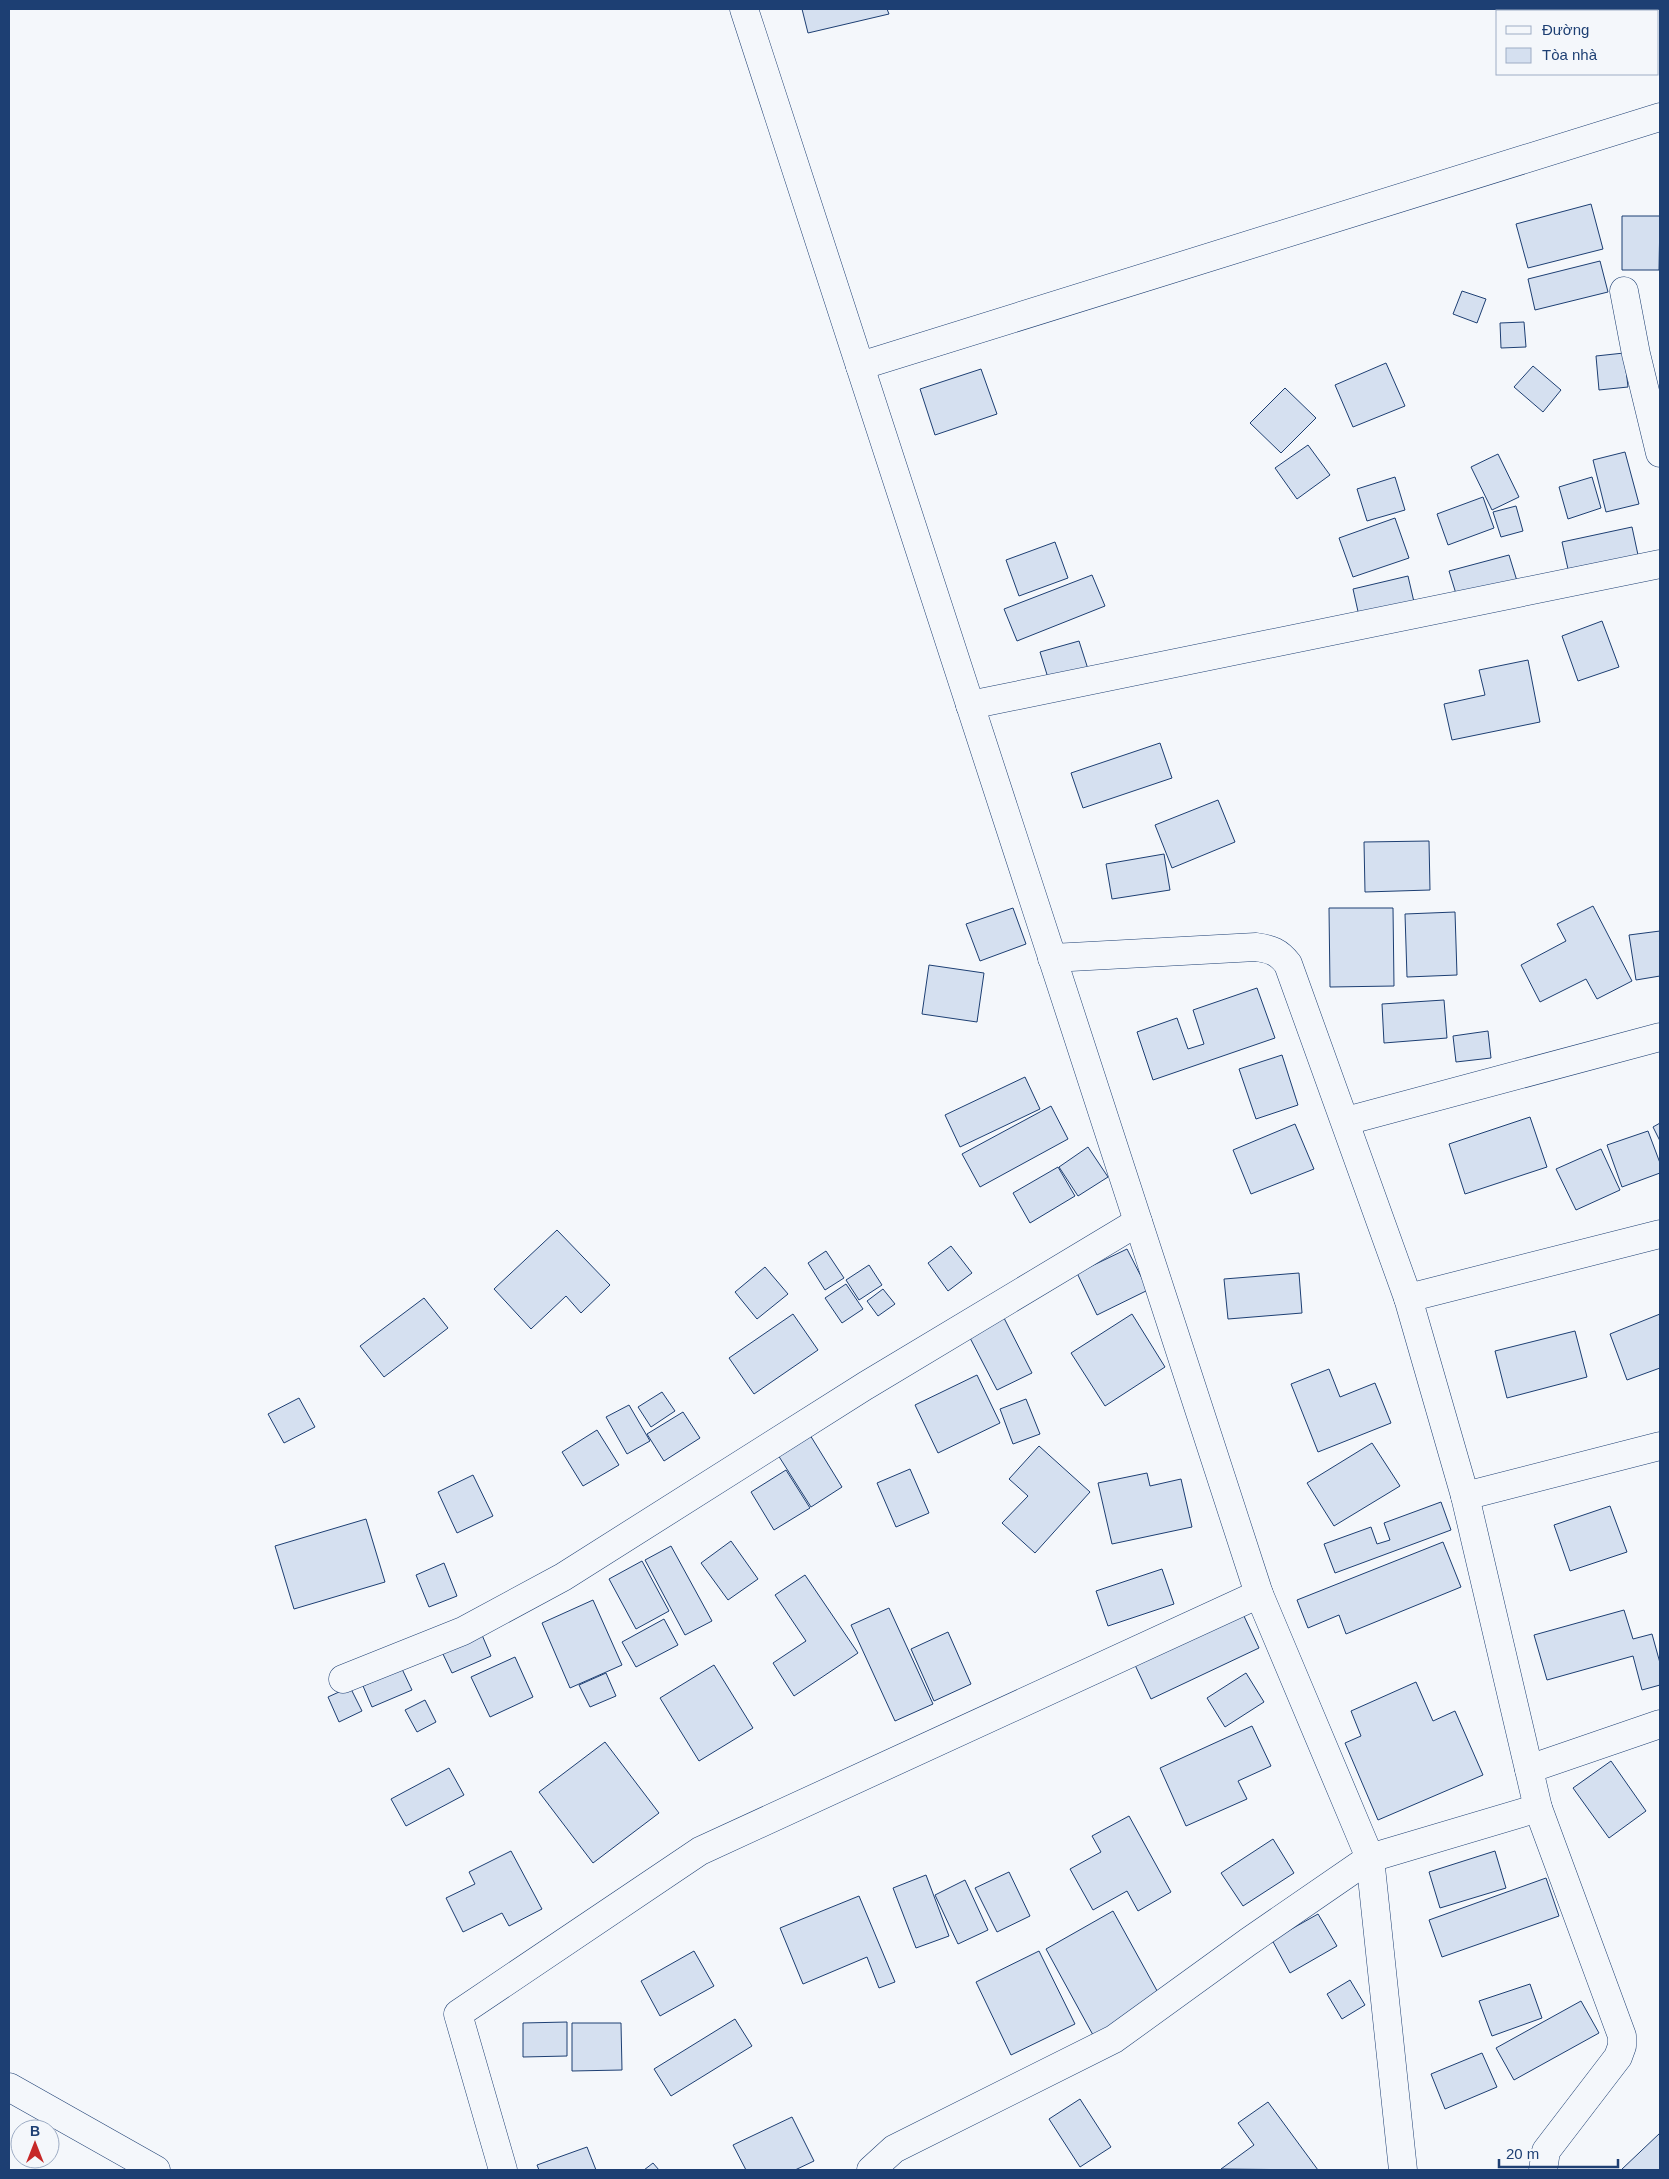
<svg xmlns="http://www.w3.org/2000/svg" width="1669" height="2179" viewBox="0 0 1669 2179" font-family="Helvetica,sans-serif">
	<rect width="100%" height="100%" fill="#f4f7fb"/>
	<g fill="#d5e0f0" stroke="#1d3f73">
		<polygon points="802,9 887,9 889,14 808,33"/>
		<polygon points="1591,204 1603,249 1528,268 1516,224"/>
		<polygon points="1622,216 1660,216 1659,270 1622,270"/>
		<polygon points="1600,261 1608,292 1535,310 1528,279"/>
		<polygon points="1462,291 1486,299 1477,323 1453,314"/>
		<polygon points="1524,322 1526,347 1501,348 1500,323"/>
		<polygon points="1624,353 1628,387 1599,390 1596,356"/>
		<polygon points="1386,363 1405,406 1353,427 1335,385"/>
		<polygon points="1533,366 1561,390 1543,412 1514,387"/>
		<polygon points="981,369 997,414 935,435 920,389"/>
		<polygon points="1285,388 1316,418 1281,453 1250,423"/>
		<polygon points="1308,445 1330,475 1297,499 1275,468"/>
		<polygon points="1625,452 1639,504 1606,512 1593,460"/>
		<polygon points="1498,454 1519,497 1492,510 1471,467"/>
		<polygon points="1395,477 1405,510 1367,521 1357,489"/>
		<polygon points="1592,477 1601,508 1568,519 1559,487"/>
		<polygon points="1483,497 1494,528 1448,545 1437,514"/>
		<polygon points="1516,506 1523,531 1501,537 1493,512"/>
		<polygon points="1395,518 1409,558 1353,577 1339,538"/>
		<polygon points="1632,527 1638,555 1568,569 1562,542"/>
		<polygon points="1055,542 1068,578 1019,596 1006,560"/>
		<polygon points="1509,555 1517,581 1457,597 1449,571"/>
		<polygon points="1092,575 1105,606 1017,641 1004,609"/>
		<polygon points="1408,576 1414,602 1359,616 1353,589"/>
		<polygon points="1602,621 1619,667 1578,681 1562,636"/>
		<polygon points="1079,641 1088,669 1049,681 1040,652"/>
		<polygon points="1528,660 1540,722 1452,740 1444,704 1485,695 1479,670"/>
		<polygon points="1160,743 1172,778 1083,808 1071,773"/>
		<polygon points="1218,800 1235,842 1172,868 1155,825"/>
		<polygon points="1429,841 1430,890 1365,892 1364,842"/>
		<polygon points="1164,854 1170,890 1112,899 1106,864"/>
		<polygon points="1593,906 1632,981 1597,999 1586,979 1540,1002 1521,965 1566,941 1557,924"/>
		<polygon points="1013,908 1026,944 980,961 966,924"/>
		<polygon points="1329,908 1393,908 1394,986 1330,987"/>
		<polygon points="1455,912 1457,975 1407,977 1405,914"/>
		<polygon points="1660,931 1660,976 1636,980 1629,935"/>
		<polygon points="929,965 984,973 977,1022 922,1014"/>
		<polygon points="1257,988 1275,1038 1153,1080 1137,1032 1177,1018 1188,1049 1204,1044 1193,1010"/>
		<polygon points="1444,1000 1447,1038 1384,1043 1382,1004"/>
		<polygon points="1488,1031 1491,1058 1456,1062 1453,1036"/>
		<polygon points="1282,1055 1298,1105 1256,1119 1239,1069"/>
		<polygon points="1025,1077 1040,1109 960,1147 945,1115"/>
		<polygon points="1051,1106 1068,1139 980,1187 962,1154"/>
		<polygon points="1530,1117 1547,1167 1465,1194 1449,1144"/>
		<polygon points="1660,1123 1660,1141 1653,1127"/>
		<polygon points="1295,1124 1314,1169 1251,1194 1233,1150"/>
		<polygon points="1648,1131 1660,1163 1660,1173 1622,1187 1607,1145"/>
		<polygon points="1088,1147 1108,1177 1078,1196 1059,1167"/>
		<polygon points="1601,1149 1620,1190 1576,1210 1556,1169"/>
		<polygon points="1058,1167 1075,1196 1030,1223 1013,1193"/>
		<polygon points="557,1230 610,1285 581,1313 566,1296 531,1329 494,1289"/>
		<polygon points="951,1246 972,1273 948,1291 928,1263"/>
		<polygon points="1127,1249 1148,1290 1097,1315 1077,1273"/>
		<polygon points="826,1251 844,1278 825,1290 808,1263"/>
		<polygon points="869,1265 882,1285 859,1300 846,1280"/>
		<polygon points="765,1267 788,1294 757,1319 735,1292"/>
		<polygon points="1299,1273 1302,1313 1228,1319 1224,1279"/>
		<polygon points="846,1284 863,1309 842,1323 825,1298"/>
		<polygon points="883,1289 895,1304 878,1316 867,1301"/>
		<polygon points="424,1298 448,1328 384,1377 360,1346"/>
		<polygon points="793,1314 818,1350 754,1394 729,1358"/>
		<polygon points="1132,1314 1165,1367 1105,1406 1071,1353"/>
		<polygon points="1660,1314 1660,1368 1627,1380 1610,1334"/>
		<polygon points="1004,1318 1032,1373 997,1390 969,1336"/>
		<polygon points="1575,1331 1587,1377 1507,1398 1495,1351"/>
		<polygon points="1329,1369 1340,1397 1375,1383 1391,1423 1318,1452 1291,1384"/>
		<polygon points="977,1375 1000,1423 938,1453 915,1405"/>
		<polygon points="662,1392 675,1411 651,1427 638,1407"/>
		<polygon points="299,1398 315,1427 284,1443 268,1414"/>
		<polygon points="1026,1399 1040,1434 1013,1444 1000,1409"/>
		<polygon points="629,1405 650,1441 627,1454 606,1417"/>
		<polygon points="683,1412 700,1438 664,1461 647,1434"/>
		<polygon points="597,1430 619,1465 583,1486 562,1452"/>
		<polygon points="810,1435 842,1487 811,1507 778,1455"/>
		<polygon points="1372,1443 1400,1486 1334,1526 1307,1483"/>
		<polygon points="1039,1446 1090,1492 1035,1553 1002,1523 1028,1496 1009,1479"/>
		<polygon points="910,1469 929,1513 896,1527 877,1483"/>
		<polygon points="786,1470 810,1508 774,1530 751,1492"/>
		<polygon points="1147,1473 1150,1486 1181,1479 1192,1527 1112,1544 1098,1483"/>
		<polygon points="473,1475 493,1516 457,1533 438,1492"/>
		<polygon points="1441,1502 1451,1530 1335,1573 1324,1544 1371,1527 1377,1544 1390,1540 1384,1523"/>
		<polygon points="1610,1506 1627,1552 1570,1571 1554,1525"/>
		<polygon points="366,1519 385,1582 294,1609 275,1546"/>
		<polygon points="731,1541 758,1579 728,1600 701,1563"/>
		<polygon points="1443,1542 1461,1587 1346,1634 1339,1615 1308,1628 1297,1600"/>
		<polygon points="671,1546 712,1621 685,1635 645,1560"/>
		<polygon points="642,1561 669,1611 636,1629 609,1579"/>
		<polygon points="444,1563 457,1596 429,1607 416,1575"/>
		<polygon points="1162,1569 1174,1604 1108,1626 1096,1591"/>
		<polygon points="805,1575 858,1653 794,1696 773,1663 806,1641 775,1595"/>
		<polygon points="593,1600 622,1665 570,1688 542,1623"/>
		<polygon points="889,1608 933,1704 895,1721 851,1625"/>
		<polygon points="1624,1610 1633,1639 1652,1634 1660,1663 1660,1685 1642,1690 1633,1656 1547,1680 1534,1635"/>
		<polygon points="1243,1614 1259,1648 1151,1699 1135,1665"/>
		<polygon points="664,1619 678,1645 636,1667 622,1642"/>
		<polygon points="948,1632 971,1684 934,1701 911,1649"/>
		<polygon points="482,1635 491,1656 452,1673 442,1652"/>
		<polygon points="515,1657 533,1697 490,1717 471,1677"/>
		<polygon points="714,1665 753,1728 699,1761 660,1698"/>
		<polygon points="402,1669 412,1690 372,1707 363,1686"/>
		<polygon points="606,1673 616,1696 590,1707 579,1685"/>
		<polygon points="1246,1673 1264,1702 1225,1727 1207,1698"/>
		<polygon points="1416,1682 1433,1721 1455,1711 1483,1775 1378,1820 1345,1743 1361,1736 1351,1711"/>
		<polygon points="350,1687 362,1711 339,1722 328,1697"/>
		<polygon points="425,1700 436,1722 417,1732 405,1710"/>
		<polygon points="1252,1726 1271,1766 1238,1781 1247,1799 1186,1826 1160,1768"/>
		<polygon points="605,1742 659,1813 593,1863 539,1792"/>
		<polygon points="1611,1761 1646,1811 1609,1838 1573,1788"/>
		<polygon points="449,1768 464,1795 406,1826 391,1799"/>
		<polygon points="1129,1816 1171,1892 1138,1911 1127,1891 1093,1910 1070,1869 1101,1852 1092,1836"/>
		<polygon points="1273,1839 1294,1873 1243,1906 1221,1873"/>
		<polygon points="511,1851 542,1909 509,1926 502,1913 463,1932 446,1898 475,1884 469,1872"/>
		<polygon points="1495,1851 1506,1888 1440,1908 1429,1872"/>
		<polygon points="1009,1872 1030,1916 997,1932 975,1888"/>
		<polygon points="926,1875 949,1936 916,1948 893,1888"/>
		<polygon points="1546,1878 1559,1916 1442,1957 1429,1920"/>
		<polygon points="965,1880 988,1930 958,1944 935,1895"/>
		<polygon points="859,1896 895,1982 879,1988 867,1957 803,1984 780,1928"/>
		<polygon points="1113,1911 1161,1998 1093,2035 1046,1949"/>
		<polygon points="1318,1914 1337,1946 1290,1973 1272,1940"/>
		<polygon points="694,1951 714,1986 660,2016 641,1981"/>
		<polygon points="1039,1951 1075,2024 1011,2055 976,1982"/>
		<polygon points="1350,1980 1365,2005 1342,2019 1327,1994"/>
		<polygon points="1530,1984 1542,2018 1492,2036 1479,2001"/>
		<polygon points="1581,2001 1599,2033 1514,2080 1496,2048"/>
		<polygon points="735,2019 752,2046 671,2096 654,2069"/>
		<polygon points="567,2022 567,2056 523,2057 523,2023"/>
		<polygon points="572,2023 621,2023 622,2070 572,2071"/>
		<polygon points="1482,2053 1497,2087 1445,2109 1431,2074"/>
		<polygon points="1080,2099 1111,2147 1080,2167 1049,2119"/>
		<polygon points="1268,2102 1318,2170 1221,2169 1254,2145 1238,2123"/>
		<polygon points="792,2117 814,2161 795,2170 746,2170 733,2145"/>
		<polygon points="1660,2133 1660,2170 1621,2170"/>
		<polygon points="587,2147 596,2170 539,2170 537,2165"/>
		<polygon points="653,2163 659,2170 644,2170"/>
	</g>
	<g fill="none" stroke-linecap="round" stroke-linejoin="round">
		<defs>
			<g id="minor">
				<polyline points="1624,291 1636,354 1660,453"/>
				<polyline points="860,366 1660,117"/>
				<polyline points="970,705 1660,564"/>
				<path d="M1052,958L1256,947C1271,949 1279,952 1288,964L1408,1298L1465,1496L1538,1808L1622,2036V2046L1618,2057L1546,2151L1543,2170"/>
				<polyline points="1346,1121 1660,1037"/>
				<polyline points="1408,1298 1660,1234"/>
				<polyline points="1465,1496 1660,1446"/>
				<polyline points="343,1679 463,1631 563,1577 865,1386 1138,1222"/>
				<polyline points="1529,1769 1660,1724"/>
				<polyline points="503,2170 458,2014 700,1851 1259,1594"/>
				<polyline points="871,2170 894,2149 1114,2039 1248,1942 1370,1858 1538,1808"/>
			</g>
			<polyline id="tertiary" points="744,9 1259,1594 1370,1858 1403,2170"/>
			<polyline id="trunk" points="9,2087 156,2170"/>
		</defs>
		<use href="#minor" stroke="#1d3f73" stroke-width="29"/>
		<use href="#tertiary" stroke="#1d3f73" stroke-width="29"/>
		<use href="#trunk" stroke="#1d3f73" stroke-width="29"/>
		<use href="#minor" stroke="#f4f7fb" stroke-width="28"/>
		<use href="#tertiary" stroke="#f4f7fb" stroke-width="28"/>
		<use href="#trunk" stroke="#f4f7fb" stroke-width="28"/>
	</g>
	<rect width="1669" height="2179" fill="none" stroke="#1d3f73" stroke-width="20"/>
	<rect x="1496" y="10" width="162" height="65" fill="#f4f7fb" stroke="#9eadc5"/>
	<rect x="1506" y="26" width="25" height="8" fill="#f4f7fb" stroke="#9eadc5"/>
	<text x="1542" y="35" font-size="15" fill="#1d3f73">Đường</text>
	<rect x="1506" y="48" width="25" height="15" fill="#d5e0f0" stroke="#9eadc5"/>
	<text x="1542" y="60" font-size="15" fill="#1d3f73">Tòa nhà</text>
	<g transform="translate(35 2144)"><circle r="24" fill="#f4f7fb" stroke="#9eadc5"/>
	<path d="M0-4L9 19L0 12L-9 19Z" fill="#c62828"/>
	<text y="-8" font-size="14" font-weight="bold" text-anchor="middle" fill="#1d3f73">B</text>
	</g>
	<path d="M1499 2159v8h119v-8" fill="none" stroke="#1d3f73" stroke-width="2.5"/>
	<text x="1506" y="2159" font-size="15" fill="#1d3f73" stroke="#f4f7fb" stroke-width="4" paint-order="stroke">20 m</text>
</svg>
